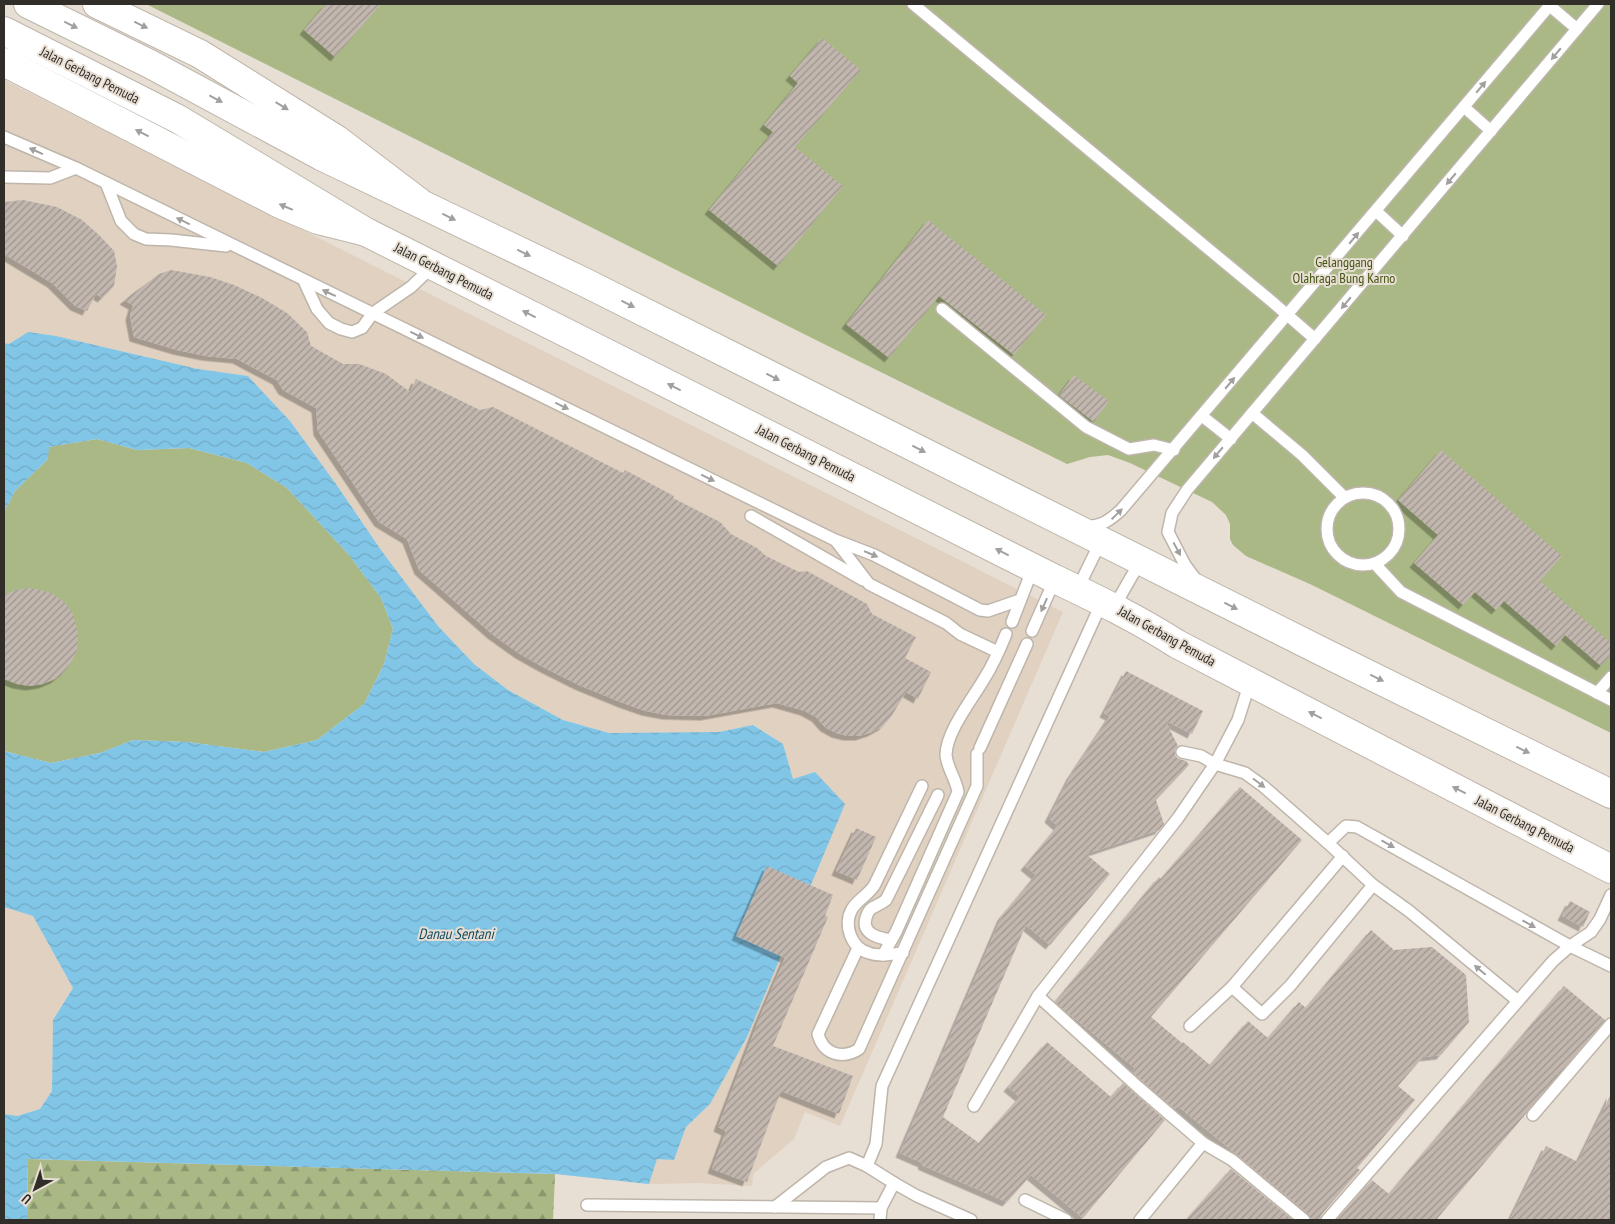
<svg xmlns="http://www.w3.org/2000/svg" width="1615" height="1224" viewBox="0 0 1615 1224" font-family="'PT Sans Narrow',sans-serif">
	<defs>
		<pattern id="forest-firs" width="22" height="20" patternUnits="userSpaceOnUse" patternTransform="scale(1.25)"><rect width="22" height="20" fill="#a9b885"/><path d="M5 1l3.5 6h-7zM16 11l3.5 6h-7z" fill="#8a966d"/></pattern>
		<pattern id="water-waves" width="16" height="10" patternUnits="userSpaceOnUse" patternTransform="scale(1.25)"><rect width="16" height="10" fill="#82c6e7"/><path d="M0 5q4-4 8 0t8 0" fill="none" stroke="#71aac6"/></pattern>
		<pattern id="building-hatch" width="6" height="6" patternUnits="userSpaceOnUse" patternTransform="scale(1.25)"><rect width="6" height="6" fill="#c2b7af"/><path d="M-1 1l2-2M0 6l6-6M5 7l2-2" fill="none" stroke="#9e958e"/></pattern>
		<filter id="shadow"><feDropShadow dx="-4.5" dy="4.5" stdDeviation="0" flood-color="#0004"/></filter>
	</defs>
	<rect width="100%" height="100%" fill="#e7ded4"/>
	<g fill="#e0d1c1">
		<polygon points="4,80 1063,612 840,1126 805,1112 794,1139 753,1174 752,1186 700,1183 649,1184 657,1158 674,1160 686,1127 710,1104 747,1037 844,804 793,779 783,744 754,725 719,732 609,733 563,720 508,690 474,664 438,626 381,550 336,484 290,421 248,376 198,369 56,336 28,332 9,344 4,343"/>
		<polygon points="4,907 33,916 73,988 53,1020 52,1091 40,1109 17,1116 4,1114"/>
	</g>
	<polygon fill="url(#forest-firs)" points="28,1159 555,1174 553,1220 27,1220"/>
	<g fill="#a9b885">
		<polygon points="146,4 1611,4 1611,733 1312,585 1246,556 1233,545 1230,539 1230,524 1226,515 1212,502 1130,463 1108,455 1090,457 1067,464 828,346"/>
		<polygon points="97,439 137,450 189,448 247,463 287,488 349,555 381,598 393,629 384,664 364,704 317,740 264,752 187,742 133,740 100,753 51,763 4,751 4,512 15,491 48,459 48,447"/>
	</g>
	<polygon fill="url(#water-waves)" points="28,332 56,336 198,369 248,376 290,421 336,484 381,550 438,626 474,664 508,690 563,720 609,733 719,732 753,725 783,744 793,779 815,772 845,804 747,1037 710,1104 686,1127 674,1160 657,1159 649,1184 555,1174 28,1159 27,1220 4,1220 4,1114 17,1116 40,1109 52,1091 53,1020 73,988 33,916 4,907 4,751 51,763 100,753 133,740 187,742 264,752 317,740 364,704 384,664 393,629 381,598 349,555 287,488 247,463 189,448 137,450 97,439 49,447 48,459 15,491 4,512 4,343 9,344"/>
	<g fill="url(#building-hatch)" filter="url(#shadow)">
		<polygon points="326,4 381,4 335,57 304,30"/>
		<polygon points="822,38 861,70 795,147 843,186 778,266 709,210 773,132 764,125 798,83 790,76"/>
		<polygon points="23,200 57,207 82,220 100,236 114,251 117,266 114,286 102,298 96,294 87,311 75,306 52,283 4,254 4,202"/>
		<polygon points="928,220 1046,315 1014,355 939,296 889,358 846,324"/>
		<polygon points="171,270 210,277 234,285 262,298 287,313 307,332 311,346 343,364 359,364 386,374 410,392 416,379 480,410 493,407 623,473 625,470 674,496 673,498 720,522 731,534 757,548 766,556 799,572 807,571 867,604 872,614 916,637 905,658 931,672 918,699 906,692 891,717 883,726 872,732 860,736 848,736 836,733 825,727 816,717 805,711 777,703 705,716 667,715 646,711 623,703 579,685 545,668 520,654 492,634 419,570 407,539 379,522 318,431 316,408 283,390 277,380 237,359 206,356 177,350 134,337 130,316 133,305 124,300 159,274"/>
		<polygon points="1074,375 1109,401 1094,422 1059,395"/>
		<polygon points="1441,450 1562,556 1540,581 1611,643 1611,655 1601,666 1565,635 1556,646 1504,601 1496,610 1475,592 1463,605 1414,563 1438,535 1398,500"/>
		<polygon points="28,588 41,590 53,594 64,602 72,612 76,624 78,637 77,650 72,661 65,671 55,679 43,684 30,686 17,684 4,679 4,595 16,590"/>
		<polygon points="1126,671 1203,711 1192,734 1165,720 1178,746 1175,750 1175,755 1177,758 1186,761 1189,765 1156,800 1164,824 1159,830 1086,854 1110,874 1050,945 1026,925 943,1117 979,1143 1020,1097 1008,1087 1047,1042 1111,1097 1123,1083 1165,1120 1083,1218 1031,1175 1007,1202 922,1165 923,1163 900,1153 1002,916 1036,875 1025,866 1058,826 1049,818 1071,775 1110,716 1104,713"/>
		<polygon points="1240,787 1302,840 1151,1017 1182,1043 1183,1042 1210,1065 1248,1021 1268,1038 1299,1002 1306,1008 1371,930 1394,950 1432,947 1466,975 1469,1022 1441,1055 1423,1057 1398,1086 1415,1100 1357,1168 1360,1170 1321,1215 1320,1220 1311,1220 1309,1214 1178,1106 1175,1109 1132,1072 1135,1068 1055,1002 1159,877 1161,879"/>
		<polygon points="856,828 876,837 857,880 836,871"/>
		<polygon points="767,866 833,895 825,916 828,917 773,1046 853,1076 839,1114 781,1091 747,1182 712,1169 726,1131 718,1127 759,1019 785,958 736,936"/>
		<polygon points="1570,901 1590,912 1583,927 1562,916"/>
		<polygon points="1564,986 1605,1020 1436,1220 1337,1220 1372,1180 1389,1194"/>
		<polygon points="1611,1094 1611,1220 1510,1220 1546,1146 1578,1162"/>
		<polygon points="1231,1169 1293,1220 1186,1220"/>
	</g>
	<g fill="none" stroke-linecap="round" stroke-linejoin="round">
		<defs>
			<g id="lane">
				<polyline points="913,4 1270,300 1315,339"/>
				<polyline points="1550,6 1577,29"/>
				<polyline points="1464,107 1491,131"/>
				<polyline points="4,137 76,168 835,540 874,555 980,610 988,611 1020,600"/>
				<polyline points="4,177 50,178 76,168"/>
				<polyline points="106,183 121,221 134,234 146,239 171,240 226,246"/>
				<polyline points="1376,211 1403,236"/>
				<polyline points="304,281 317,309 329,323 341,329 352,332 362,328 373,313 411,287 433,266"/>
				<polyline points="942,309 1086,427 1129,449 1154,445 1174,450"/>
				<polyline points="1252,413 1302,455 1344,497"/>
				<polyline points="1202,416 1231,439"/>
				<circle cx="1363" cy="529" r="36"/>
				<polyline points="751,516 863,580"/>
				<path d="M1085,526C1101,527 1110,520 1121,510L1551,4"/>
				<polyline points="836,541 869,584 946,623 960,634 998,652"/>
				<polyline points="1375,564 1401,592 1611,700"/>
				<polyline points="1197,581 1185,565 1168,532 1172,513 1187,490 1598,4"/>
				<polyline points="1077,590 1101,541"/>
				<polyline points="1114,607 1141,560"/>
				<polyline points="1012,622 1033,568"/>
				<polyline points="1032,631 1055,579"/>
				<polyline points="1597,693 1611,677"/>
				<polyline points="980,748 1027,644"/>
				<polyline points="1182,752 1201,756 1215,764 1245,773 1263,786 1328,843 1346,826 1357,827 1570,946 1611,966"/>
				<polyline points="1328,843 1373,885 1409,911 1518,1001"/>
				<path d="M891,940C879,938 861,934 866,918C867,914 869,910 872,908C877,905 881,904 886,900L938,795"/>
				<path d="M858,948L818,1034C823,1054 842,1060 859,1049L977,786V754"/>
				<path d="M903,953C892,954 879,957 869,953C851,948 843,925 852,909C858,899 870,894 875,884C891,851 906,819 922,786"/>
				<path d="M883,955L896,932L958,792C956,779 947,768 946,755C946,732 973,698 984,679C993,665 1000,649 1006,634"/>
				<polyline points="1232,987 1262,1014 1290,986 1373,885"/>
				<polyline points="1190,1026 1232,987 1343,856"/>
				<polyline points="974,1106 1038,996"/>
				<polyline points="1533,1115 1611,1024"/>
				<polyline points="1203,1143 1232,1160 1304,1220"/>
				<polyline points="867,1166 876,1144 882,1086 1102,602"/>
				<polyline points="1025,1200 1066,1220"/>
				<polyline points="587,1205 881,1208"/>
				<polyline points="775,1207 826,1167 849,1158 867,1166 894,1183"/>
				<polyline points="880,1220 881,1208 894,1183 917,1196 971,1220"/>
				<polyline points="1140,1220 1203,1143 1138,1087 1038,996 1178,818 1215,764 1238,720 1250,682"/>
				<polyline points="1327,1220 1553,961 1570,946 1591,932 1600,919 1611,895"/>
			</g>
			<g id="primary">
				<polyline points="28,4 150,64 321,156 584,282 1327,654 1611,794"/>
				<path d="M4,31L178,119L366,232L1055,579C1097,599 1138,619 1177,644L1611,869"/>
			</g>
			<g id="highway">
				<polyline points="97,4 200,54 336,139 419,202"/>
				<polyline points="4,62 280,204 318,220 366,232"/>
			</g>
		</defs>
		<use href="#lane" stroke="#beb5ab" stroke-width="14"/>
		<use href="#primary" stroke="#beb5ab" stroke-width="30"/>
		<use href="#highway" stroke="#beb5ab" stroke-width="30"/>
		<use href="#lane" stroke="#fff" stroke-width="11"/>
		<use href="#primary" stroke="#fff" stroke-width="28"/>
		<use href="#highway" stroke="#fff" stroke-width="28"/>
	</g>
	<defs><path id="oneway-solid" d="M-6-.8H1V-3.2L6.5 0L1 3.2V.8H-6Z" transform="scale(1.25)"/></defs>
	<g fill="#a2a09f">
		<use href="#oneway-solid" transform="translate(71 25) rotate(26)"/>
		<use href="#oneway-solid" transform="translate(141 25) rotate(26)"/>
		<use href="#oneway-solid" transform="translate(1556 54) rotate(130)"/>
		<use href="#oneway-solid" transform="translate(1481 87) rotate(-50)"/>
		<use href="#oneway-solid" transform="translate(216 99) rotate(28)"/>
		<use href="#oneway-solid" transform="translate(282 106) rotate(31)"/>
		<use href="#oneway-solid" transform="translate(142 133) rotate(-153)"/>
		<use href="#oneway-solid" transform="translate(36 151) rotate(-156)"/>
		<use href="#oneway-solid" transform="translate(1451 179) rotate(130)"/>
		<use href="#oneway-solid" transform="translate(286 207) rotate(-157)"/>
		<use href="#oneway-solid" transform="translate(449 217) rotate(26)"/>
		<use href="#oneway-solid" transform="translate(183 221) rotate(-154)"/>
		<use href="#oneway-solid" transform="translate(1354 238) rotate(-50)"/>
		<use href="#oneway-solid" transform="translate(524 253) rotate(26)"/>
		<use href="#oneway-solid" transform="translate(329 293) rotate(-155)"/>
		<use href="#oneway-solid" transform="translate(1346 303) rotate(130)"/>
		<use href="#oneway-solid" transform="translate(628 304) rotate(27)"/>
		<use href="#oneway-solid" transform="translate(529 314) rotate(-153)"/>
		<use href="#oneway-solid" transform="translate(417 335) rotate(26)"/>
		<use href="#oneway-solid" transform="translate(773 377) rotate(27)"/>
		<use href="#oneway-solid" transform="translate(1230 383) rotate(-50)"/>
		<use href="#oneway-solid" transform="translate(674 387) rotate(-153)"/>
		<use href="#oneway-solid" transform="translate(562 406) rotate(26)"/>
		<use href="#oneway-solid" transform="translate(919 449) rotate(27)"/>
		<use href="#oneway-solid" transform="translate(1218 453) rotate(130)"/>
		<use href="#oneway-solid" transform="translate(708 478) rotate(26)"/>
		<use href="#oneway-solid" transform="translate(1117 514) rotate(-44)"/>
		<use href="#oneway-solid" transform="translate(1177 549) rotate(62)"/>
		<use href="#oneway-solid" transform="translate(1002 552) rotate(-153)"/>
		<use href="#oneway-solid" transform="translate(871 554) rotate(23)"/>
		<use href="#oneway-solid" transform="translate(1044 605) rotate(114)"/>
		<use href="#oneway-solid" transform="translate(1231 606) rotate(27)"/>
		<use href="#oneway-solid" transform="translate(1377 678) rotate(26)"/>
		<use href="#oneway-solid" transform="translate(1315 715) rotate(-153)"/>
		<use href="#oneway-solid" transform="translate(1523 750) rotate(26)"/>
		<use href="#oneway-solid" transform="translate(1259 783) rotate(37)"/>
		<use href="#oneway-solid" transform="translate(1459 790) rotate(-153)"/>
		<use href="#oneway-solid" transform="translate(1388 844) rotate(29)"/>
		<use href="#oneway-solid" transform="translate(1529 924) rotate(29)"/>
		<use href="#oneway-solid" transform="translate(1480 970) rotate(-140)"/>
	</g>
	<g text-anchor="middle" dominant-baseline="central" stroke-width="4" stroke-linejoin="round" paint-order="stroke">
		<g font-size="14" fill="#312d29" stroke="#e7ded4">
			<text transform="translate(90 75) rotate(27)">Jalan Gerbang Pemuda</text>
			<text transform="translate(444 271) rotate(27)">Jalan Gerbang Pemuda</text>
			<text transform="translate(806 453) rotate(27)">Jalan Gerbang Pemuda</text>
			<text transform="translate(1167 636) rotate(29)">Jalan Gerbang Pemuda</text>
			<text transform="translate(1525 824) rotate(27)">Jalan Gerbang Pemuda</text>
		</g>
		<g font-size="14" fill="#455411" stroke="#e7ded4">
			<text x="1344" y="262">Gelanggang<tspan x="1344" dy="16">Olahraga Bung Karno</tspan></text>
		</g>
		<g font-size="15" font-style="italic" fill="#144c63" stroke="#e7ded4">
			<text x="456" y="933">Danau Sentani</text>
		</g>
	</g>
	<rect width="1615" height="1224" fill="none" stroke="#312d29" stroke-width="10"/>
	<g transform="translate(35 1189) rotate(220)" stroke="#e7ded4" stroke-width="4" paint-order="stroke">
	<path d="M0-4L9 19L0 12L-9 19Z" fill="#312d29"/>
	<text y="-8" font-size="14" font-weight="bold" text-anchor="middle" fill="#312d29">U</text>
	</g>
</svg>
